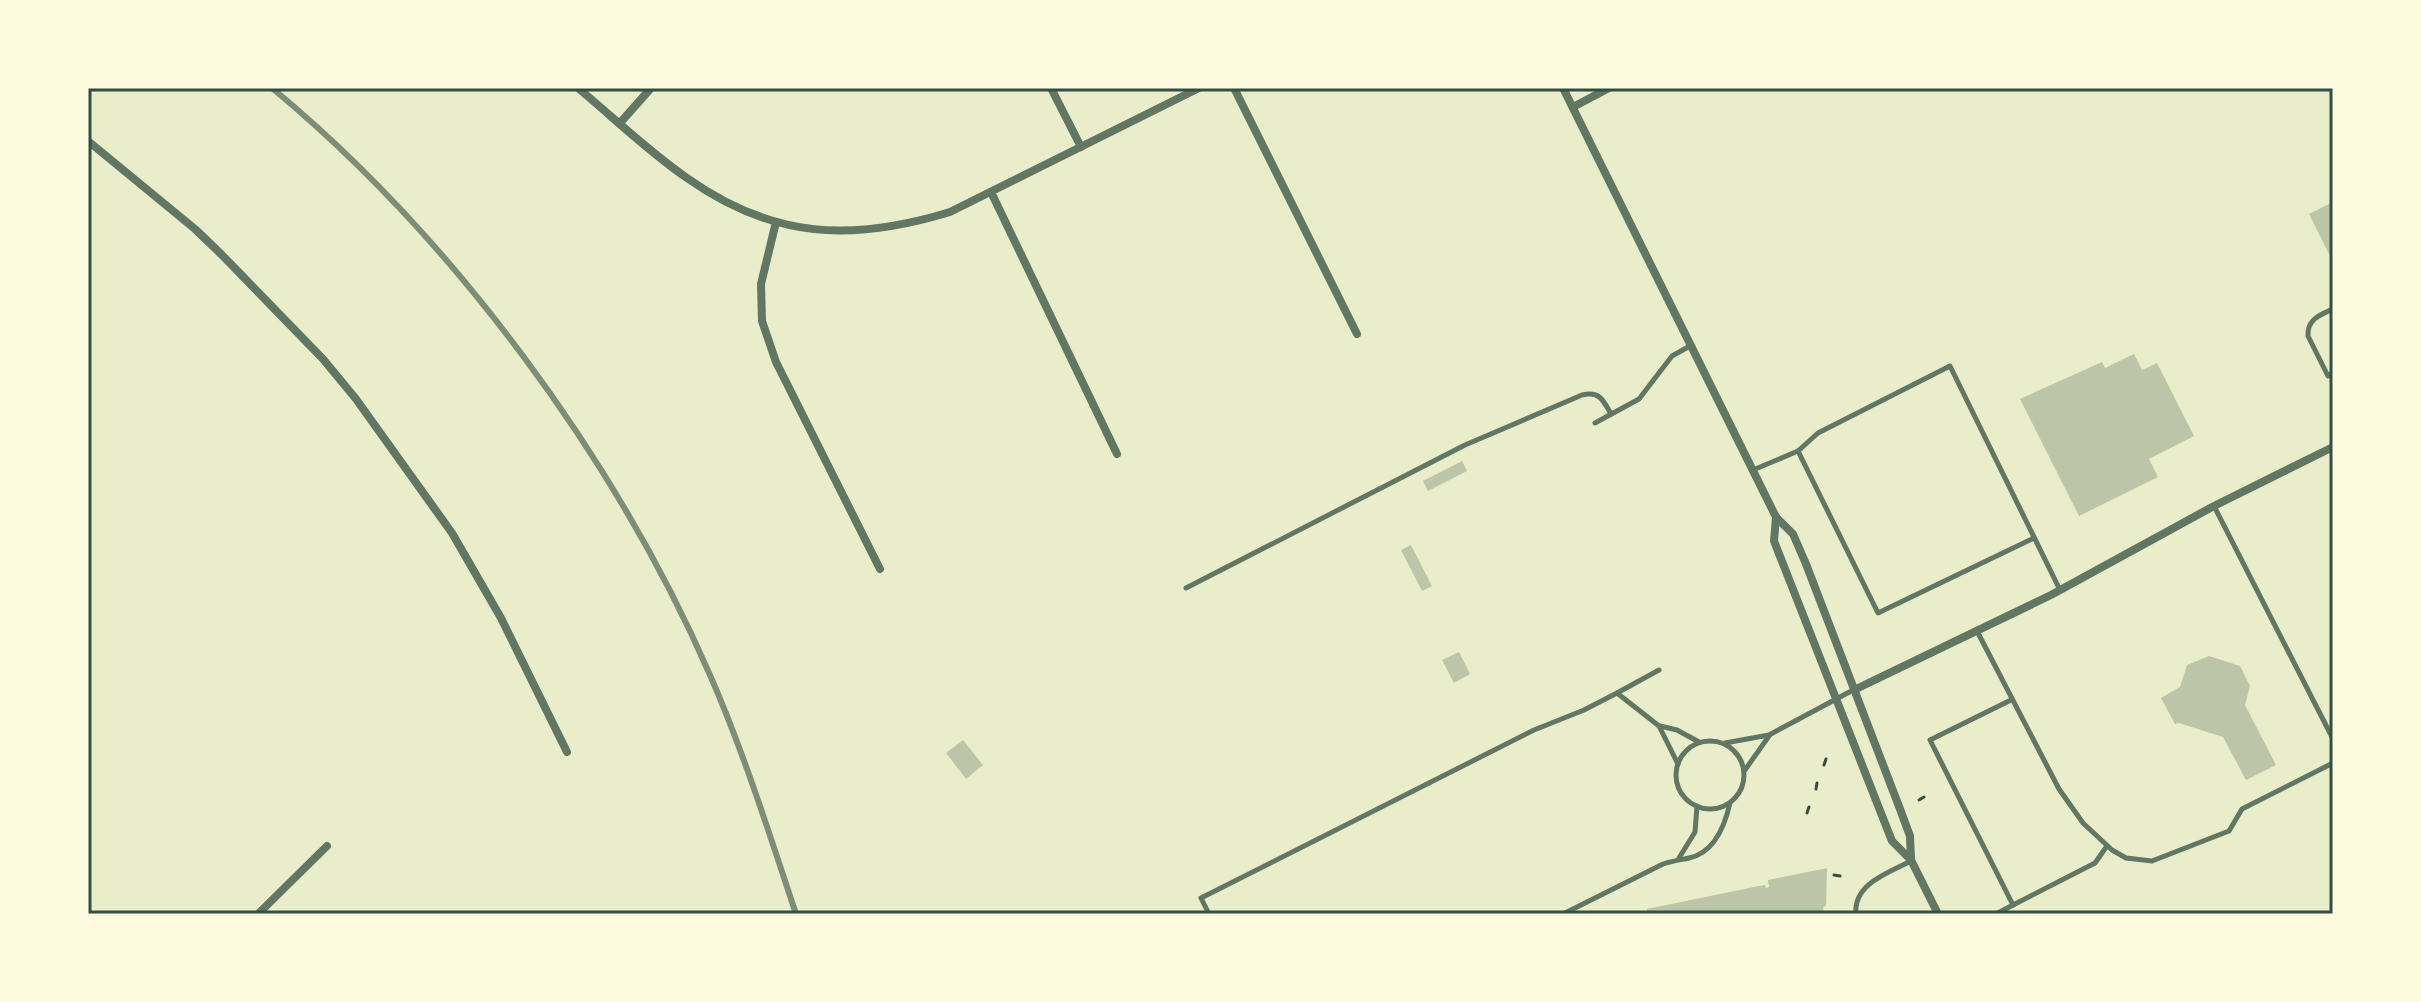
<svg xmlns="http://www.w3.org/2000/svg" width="2421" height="1002" viewBox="0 0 2421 1002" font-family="'Fira Sans Condensed',sans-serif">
	<rect width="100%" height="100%" fill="#e9edc9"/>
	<g fill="#bcc5a7">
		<polygon points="2333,202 2333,252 2329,254 2309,214"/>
		<polygon points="2134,354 2142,370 2157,363 2194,436 2149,459 2158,477 2079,516 2020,399 2102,362 2105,368"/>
		<polygon points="1462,461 1467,471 1428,491 1423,481"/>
		<polygon points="1411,545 1432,586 1422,591 1401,550"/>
		<polygon points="1459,652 1470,674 1454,683 1442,660"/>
		<polygon points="2209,656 2240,666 2250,686 2245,705 2276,765 2246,780 2223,737 2179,723 2175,724 2161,698 2180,687 2187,665"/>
		<polygon points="963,740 983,765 966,779 946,753"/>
		<polygon points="1827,868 1826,906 1823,907 1824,914 1648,914 1647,909 1759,886 1765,885 1766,888 1769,887 1768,880"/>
	</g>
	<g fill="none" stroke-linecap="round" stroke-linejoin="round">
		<g stroke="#344e41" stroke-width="3">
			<polyline points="1824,765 1826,759"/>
			<polyline points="1816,789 1817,783"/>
			<polyline points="1919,800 1924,797"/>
			<polyline points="1807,813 1809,807"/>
			<polyline points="1834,875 1840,876"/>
		</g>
		<g stroke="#617663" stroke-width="5">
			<path d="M2333,309C2320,315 2307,319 2308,336L2328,376L2333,373"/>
			<polyline points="1595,423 1639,399 1672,356 1690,346"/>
			<polyline points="1798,451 1878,613 2034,538"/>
			<polyline points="1753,470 1798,451 1818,433 1950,366 2060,590"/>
			<polyline points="2214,506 2333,739"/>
			<path d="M1186,588L1465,445L1582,395C1600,391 1603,400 1611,414"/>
			<polyline points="1977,631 2059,789 2083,823 2112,850 2126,858 2152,861 2229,831 2242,809 2333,763"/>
			<polyline points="1617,693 1659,670"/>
			<polyline points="2011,700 1930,740 2013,905 2095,863 2107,846"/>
			<polyline points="1660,726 1677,730 1699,742"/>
			<circle cx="1710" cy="775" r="34"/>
			<polyline points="1725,743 1769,735 1855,689"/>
			<polyline points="1745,770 1769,736"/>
			<polyline points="1679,858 1695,832 1697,806"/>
			<polyline points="1209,914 1201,898 1534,730 1584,710 1617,693 1659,726 1678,764"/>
			<path d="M1563,914L1663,864C1672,861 1680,860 1689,858C1714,853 1725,825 1730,803"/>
			<path d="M1856,914C1853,884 1888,873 1911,861"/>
			<polyline points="1996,914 2013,905"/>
		</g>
		<g stroke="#617663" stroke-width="8">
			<path d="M578,88C614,118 649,152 687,178C773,239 852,242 950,212L1199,88"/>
			<polyline points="1051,88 1081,147"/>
			<polyline points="1234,88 1357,334"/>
			<polyline points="1563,88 1776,517 1793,534 1806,564 1900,809 1910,836 1911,860"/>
			<polyline points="1573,107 1609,88"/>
			<polyline points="620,123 651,88"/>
			<polyline points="88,141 195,229 222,255 323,359 356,399 452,533 501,618 567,752"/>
			<polyline points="991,192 1117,454"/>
			<polyline points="776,222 761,284 762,321 776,362 880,569"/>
			<polyline points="1776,517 1774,541 1892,841 1911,860 1938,914"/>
			<polyline points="1856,689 2051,595 2214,506 2333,447"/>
			<polyline points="258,914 327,846"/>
		</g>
		<path stroke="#7c8e77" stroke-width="6" d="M272,88C453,238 616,459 710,675C744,753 769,833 796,914"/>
	</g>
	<rect width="2421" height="1002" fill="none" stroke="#fefae0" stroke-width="180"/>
	<rect x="90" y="90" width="2241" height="822" fill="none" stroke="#344e41" stroke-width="3"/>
</svg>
